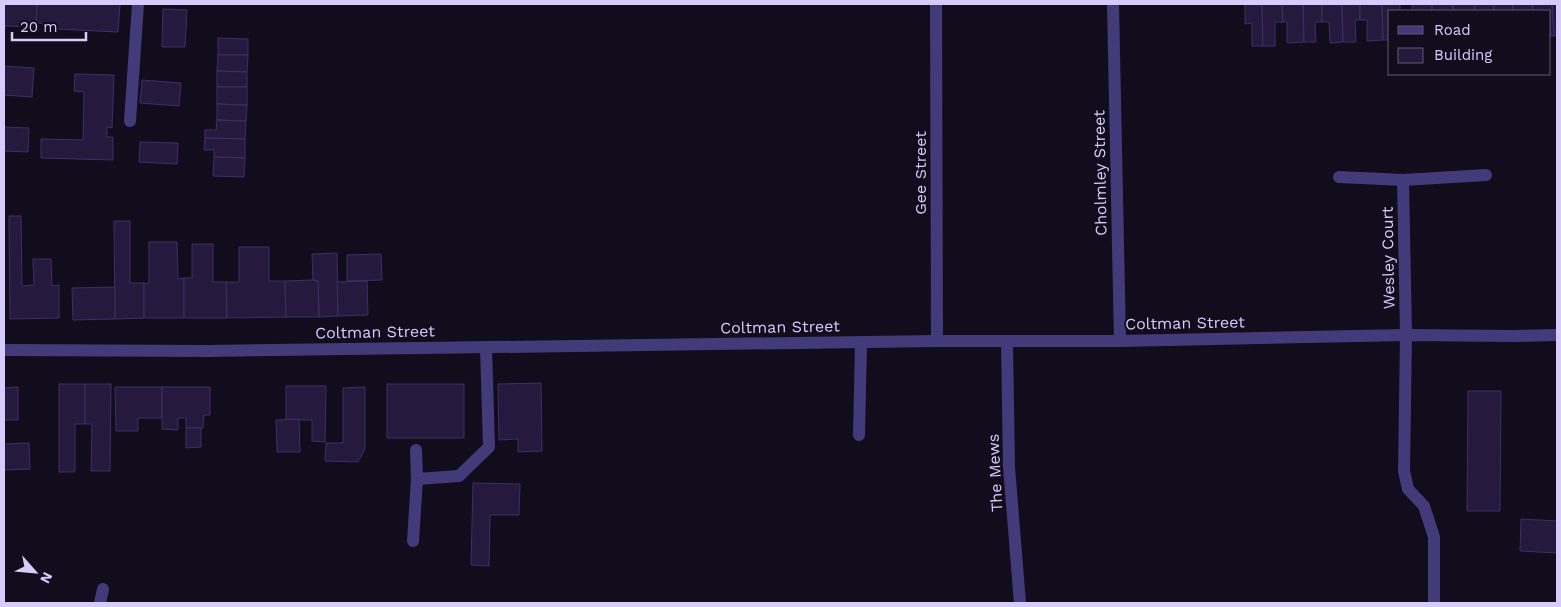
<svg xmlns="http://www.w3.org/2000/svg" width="1561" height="607" viewBox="0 0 1561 607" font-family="'Work Sans',sans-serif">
	<rect width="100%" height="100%" fill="#110d1d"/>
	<g fill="#251a3d" stroke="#3f2e67">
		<polygon points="4,4 37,4 37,27 5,26 4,36"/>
		<polygon points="37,4 120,4 118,32 56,29 56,24 36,23"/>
		<polygon points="1245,4 1262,4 1263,46 1252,46 1252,23 1245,24"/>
		<polygon points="1262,4 1282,4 1283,22 1275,22 1275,46 1263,46"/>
		<polygon points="1282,4 1303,4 1304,42 1287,43 1287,22 1283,22"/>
		<polygon points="1303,4 1322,4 1322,22 1315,22 1316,42 1304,42"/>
		<polygon points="1322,4 1342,4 1343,42 1330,43 1329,22 1322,22"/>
		<polygon points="1342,4 1360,4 1360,20 1355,20 1356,42 1343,42"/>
		<polygon points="1360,4 1382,4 1383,40 1367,41 1367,20 1360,20"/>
		<polygon points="1382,4 1400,4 1400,11 1390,11 1390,40 1383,40"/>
		<rect x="1412" y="4" width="20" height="7"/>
		<rect x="1432" y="4" width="21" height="7"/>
		<rect x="1453" y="4" width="22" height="7"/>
		<rect x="1475" y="4" width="19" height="7"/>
		<rect x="1494" y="4" width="19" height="7"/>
		<polygon points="1513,4 1532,4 1533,11 1513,11"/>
		<polygon points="1532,4 1552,4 1554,36 1550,36 1550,11 1533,11"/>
		<polygon points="1552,4 1557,4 1557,35 1554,36"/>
		<polygon points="163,9 187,10 185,47 162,47"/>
		<polygon points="218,38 248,39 248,55 218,55"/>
		<polygon points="218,55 248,55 247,72 217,71"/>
		<polygon points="4,66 34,68 32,97 4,95"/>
		<polygon points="217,71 247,72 247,87 217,87"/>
		<polygon points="75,74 114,75 112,128 107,127 107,137 113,137 113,160 41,158 41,139 83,140 84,92 74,91"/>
		<polygon points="142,80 181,83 179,106 140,103"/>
		<polygon points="217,87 247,87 247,105 217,104"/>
		<polygon points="217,104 247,105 246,121 217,120"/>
		<polygon points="217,120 246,121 245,139 205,138 205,130 216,130"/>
		<polygon points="4,127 29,128 28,152 4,151"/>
		<polygon points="205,138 245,139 245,158 214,157 214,150 204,150"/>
		<polygon points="140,142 178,143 177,164 139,162"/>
		<polygon points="214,157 245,158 244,177 213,176"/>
		<polygon points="9,216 21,216 22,286 34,285 33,259 51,259 52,286 59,285 59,318 10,319"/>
		<polygon points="114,221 130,221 130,283 144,283 144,318 115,319"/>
		<polygon points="149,242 177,242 178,279 184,278 184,318 144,318 144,283 149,284"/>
		<polygon points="192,244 213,244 213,282 226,282 227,318 184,318 184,278 192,278"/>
		<polygon points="239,247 269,247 269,281 285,281 286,317 227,318 226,282 239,282"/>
		<polygon points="337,253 338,316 319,317 318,281 313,280 312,254"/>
		<polygon points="381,254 382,280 347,281 347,255"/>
		<polygon points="313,280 318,281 319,317 286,317 285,281"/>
		<polygon points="367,281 368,315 338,316 337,282"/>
		<polygon points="115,287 115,319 73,320 72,288"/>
		<polygon points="541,383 542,451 518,452 518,439 499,440 498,384"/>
		<polygon points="59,384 85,384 85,424 75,424 75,472 59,472"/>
		<polygon points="85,384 111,384 110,471 91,471 92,424 85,424"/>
		<rect x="387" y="384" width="77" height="54"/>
		<polygon points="286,386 326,386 325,442 312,441 312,420 286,420"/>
		<polygon points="18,387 18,420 4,420 4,444 29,443 30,469 4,470 4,388"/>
		<polygon points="115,387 162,387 162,418 138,418 138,431 116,431"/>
		<polygon points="162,387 210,387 210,415 204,415 203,428 186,428 186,418 178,418 178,430 162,429"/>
		<polygon points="365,387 365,449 358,462 325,461 326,443 343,443 343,388"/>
		<polygon points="1468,391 1501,391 1500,511 1467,511"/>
		<polygon points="299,419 300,452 277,452 276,420"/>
		<polygon points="186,428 201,428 201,447 186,448"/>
		<polygon points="473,483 520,484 519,515 490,515 489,566 471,565"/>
		<polygon points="1521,519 1557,521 1557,553 1520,551"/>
	</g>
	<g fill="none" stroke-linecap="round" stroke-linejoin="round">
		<g stroke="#433b79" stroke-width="12">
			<polyline points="936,4 937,341"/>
			<polyline points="1113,4 1120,341"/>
			<polyline points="130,121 138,4"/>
			<polyline points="1339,177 1403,180 1486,175"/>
			<polyline points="1403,180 1406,335 1404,471 1408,489 1424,506 1434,537 1434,603"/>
			<polyline points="1007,341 1009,467 1020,603"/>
			<polyline points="4,350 208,351 937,341 1120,341 1406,335 1514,336 1557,335"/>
			<polyline points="859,435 861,343"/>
			<polyline points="417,479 459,476 489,447 486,347"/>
			<polyline points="413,541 417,479 416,450"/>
			<polyline points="100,603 103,589"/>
		</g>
	</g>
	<g text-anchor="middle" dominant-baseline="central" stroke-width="4" stroke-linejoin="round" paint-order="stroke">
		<g font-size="16" fill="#d6ccfc" stroke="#110d1d">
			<text transform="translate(920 173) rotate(-90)">Gee Street</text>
			<text transform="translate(1100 173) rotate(-91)">Cholmley Street</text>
			<text transform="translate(1388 258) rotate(-91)">Wesley Court</text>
			<text transform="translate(1185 323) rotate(-1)">Coltman Street</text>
			<text transform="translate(780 327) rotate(-1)">Coltman Street</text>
			<text transform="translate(375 332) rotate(-1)">Coltman Street</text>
			<text transform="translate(995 473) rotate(-93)">The Mews</text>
		</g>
	</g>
	<rect width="1561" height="607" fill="none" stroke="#d6ccfc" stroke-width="10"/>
	<rect x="1388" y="10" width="162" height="65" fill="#110d1d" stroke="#605976"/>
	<rect x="1398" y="26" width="25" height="8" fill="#433b79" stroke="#605976"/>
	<text x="1434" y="35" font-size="15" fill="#d6ccfc">Road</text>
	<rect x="1398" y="48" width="25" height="15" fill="#251a3d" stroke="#605976"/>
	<text x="1434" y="60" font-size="15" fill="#d6ccfc">Building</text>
	<g transform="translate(35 572) rotate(117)" stroke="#110d1d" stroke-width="4" paint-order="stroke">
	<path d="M0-4L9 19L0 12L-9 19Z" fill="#d6ccfc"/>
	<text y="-8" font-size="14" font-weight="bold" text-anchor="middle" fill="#d6ccfc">N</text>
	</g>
	<path d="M12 32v8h74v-8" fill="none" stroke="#d6ccfc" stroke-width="2.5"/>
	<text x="20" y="32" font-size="15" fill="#d6ccfc" stroke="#110d1d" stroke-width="4" paint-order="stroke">20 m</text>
</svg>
